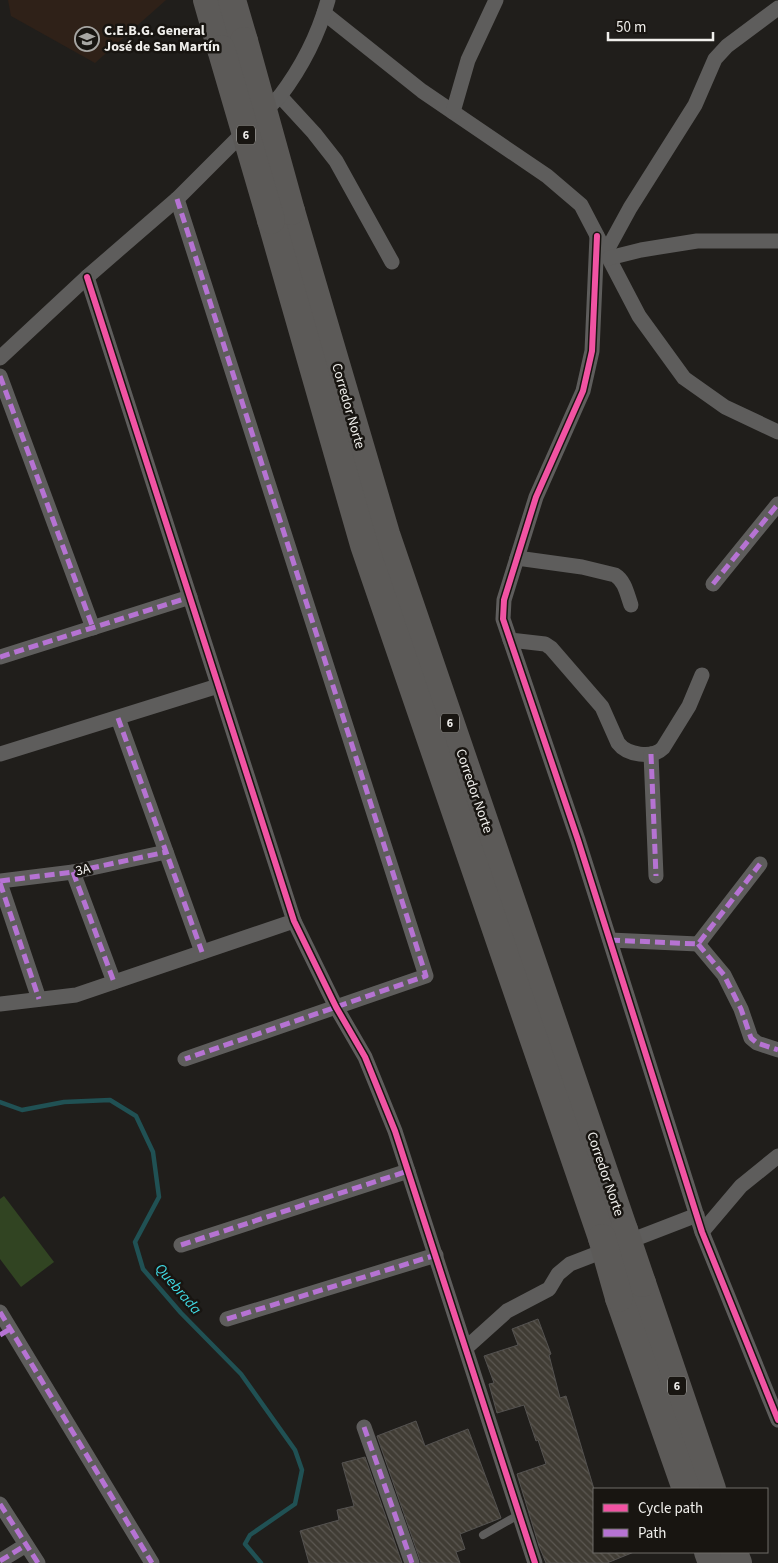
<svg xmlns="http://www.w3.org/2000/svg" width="778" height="1563" viewBox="0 0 778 1563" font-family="'Source Sans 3',sans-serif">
	<defs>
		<pattern id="building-back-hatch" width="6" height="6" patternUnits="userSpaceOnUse" patternTransform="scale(1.25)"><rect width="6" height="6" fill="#403c34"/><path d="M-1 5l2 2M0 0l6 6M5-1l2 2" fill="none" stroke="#5c5852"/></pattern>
	</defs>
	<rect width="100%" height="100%" fill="#201e1b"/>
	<polygon fill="#2f2118" points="8,0 166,0 95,63 11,16"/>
	<polygon fill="#314422" points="4,1196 54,1262 21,1287 0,1259 0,1199"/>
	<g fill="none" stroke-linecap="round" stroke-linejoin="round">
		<polyline stroke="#205154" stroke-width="4.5" points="0,1102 22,1110 64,1102 110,1100 136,1116 153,1152 159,1197 135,1242 143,1269 181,1313 241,1374 295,1450 302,1470 295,1504 250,1535 245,1544 261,1563"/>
	</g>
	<g fill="url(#building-back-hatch)" stroke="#545250">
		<polygon points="538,1319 551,1354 549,1355 560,1398 566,1396 594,1489 594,1552 634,1552 607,1563 546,1563 539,1546 517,1474 546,1464 538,1440 536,1441 524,1405 497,1413 489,1384 494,1383 484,1356 518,1345 512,1329"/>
		<polygon points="416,1421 425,1446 468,1429 501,1518 460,1534 465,1549 456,1552 460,1563 421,1563 377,1436"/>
		<polygon points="365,1457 402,1563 309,1563 300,1531 339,1520 337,1510 354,1506 342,1463"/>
	</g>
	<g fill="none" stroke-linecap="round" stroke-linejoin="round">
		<polyline stroke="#5e5d5c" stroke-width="8" points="483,1535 520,1514"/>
		<g stroke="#5e5d5c" stroke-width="15">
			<polyline points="324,13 422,91 547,176 581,205 639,316 684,378 725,407 778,432"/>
			<polyline points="280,96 314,133 336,161 392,262"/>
			<polyline points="453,112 468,60 496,0"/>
			<polyline points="177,199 426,976 185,1059"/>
			<polyline points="597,236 592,351 583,391 536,497 504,600 503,619 578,840 702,1232 778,1420"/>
			<polyline points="606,252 630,208 695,105 715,59 727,46 778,8"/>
			<polyline points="609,258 641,250 697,241 778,241"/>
			<polyline points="87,277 294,921 336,1007 365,1057 395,1131 535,1563"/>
			<path d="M0,358L87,277L177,199L280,96C302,67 318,36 328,0"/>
			<polyline points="0,376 93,628"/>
			<path d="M517,558L582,567L615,575C625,581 627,594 631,605"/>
			<polyline points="713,584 778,504"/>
			<path d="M510,640L545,644L551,648L602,707L618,743C627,755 652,759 663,748L689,706L702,675"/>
			<polyline points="0,657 190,597"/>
			<polyline points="118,718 202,952"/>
			<polyline points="0,754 218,686"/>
			<polyline points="651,754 656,876"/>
			<polyline points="73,872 114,982"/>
			<polyline points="0,881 73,872 166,852"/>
			<polyline points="0,883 39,999"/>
			<polyline points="610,940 698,944 760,864"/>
			<polyline points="698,944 724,975 741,1009 751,1038 757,1043 778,1050"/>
			<polyline points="0,1004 76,995 294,921"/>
			<polyline points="702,1232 741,1186 778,1156"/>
			<polyline points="181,1245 408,1171"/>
			<polyline points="0,1312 152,1563"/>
			<polyline points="227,1319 436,1255"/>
			<polyline points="466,1348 507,1311 549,1289 558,1274 570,1264 697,1215"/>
			<polyline points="364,1427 412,1563"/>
			<polyline points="0,1504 38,1563"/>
			<polyline points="0,1561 26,1545"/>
		</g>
		<g stroke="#5c5a58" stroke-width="28">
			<polyline points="207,0 221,49"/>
			<polyline points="232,0 244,41"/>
			<polyline points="291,211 386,534 624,1230"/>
			<polyline points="271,220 364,545 602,1238"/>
			<polyline points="642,1283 712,1489"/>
			<polyline points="619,1298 686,1489"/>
			<polyline points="708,1552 712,1563"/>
			<polyline points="734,1552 738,1563"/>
		</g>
		<g stroke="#5c5a58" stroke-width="28">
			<polyline points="244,41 291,211"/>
			<polyline points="221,49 271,220"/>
			<polyline points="624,1230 642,1283"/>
			<polyline points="602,1238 619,1298"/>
		</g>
		<g stroke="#b673d3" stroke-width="5" stroke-dasharray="10 5" stroke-linecap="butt">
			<polyline points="177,199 426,976 185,1059"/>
			<polyline points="0,376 93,628"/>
			<polyline points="713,584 778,504"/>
			<polyline points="0,657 190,597"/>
			<polyline points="118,718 202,952"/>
			<polyline points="651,754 656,876"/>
			<polyline points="73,872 114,982"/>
			<polyline points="0,881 73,872 166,852"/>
			<polyline points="0,883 39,999"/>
			<polyline points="610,940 698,944 760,864"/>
			<polyline points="698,944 724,975 741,1009 751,1038 757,1043 778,1050"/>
			<polyline points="181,1245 408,1171"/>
			<polyline points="0,1312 152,1563"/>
			<polyline points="227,1319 436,1255"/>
			<polyline points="0,1335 10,1329"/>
			<polyline points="364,1427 412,1563"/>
			<polyline points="0,1504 38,1563"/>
			<polyline points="0,1561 26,1545"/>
		</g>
		<defs>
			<g id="cycleway">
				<polyline points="597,236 592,351 583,391 536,497 504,600 503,619 578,840 702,1232 778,1420"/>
				<polyline points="87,277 294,921 336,1007 365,1057 395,1131 535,1563"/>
			</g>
		</defs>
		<use href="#cycleway" stroke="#181511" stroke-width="9"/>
		<use href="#cycleway" stroke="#f153a3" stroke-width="6"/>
	</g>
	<defs>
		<symbol id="school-ring" viewBox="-11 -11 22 22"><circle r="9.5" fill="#181511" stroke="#a7a6a3" stroke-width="1.5"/><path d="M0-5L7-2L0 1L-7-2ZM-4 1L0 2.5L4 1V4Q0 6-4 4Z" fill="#a7a6a3"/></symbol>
	</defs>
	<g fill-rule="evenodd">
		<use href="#school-ring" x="73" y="25" width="28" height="28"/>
	</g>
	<g text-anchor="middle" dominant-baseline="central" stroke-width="5" stroke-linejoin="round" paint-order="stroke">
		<g fill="#181511" stroke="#afaeaa" stroke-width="1">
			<rect x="237" y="125.5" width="18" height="19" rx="4"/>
			<rect x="441" y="713.5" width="18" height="19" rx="4"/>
			<rect x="668" y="1376.5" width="18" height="19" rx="4"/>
		</g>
		<g font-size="12" font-weight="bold" fill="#f0efec">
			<text x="246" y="135">6</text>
			<text x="450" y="723">6</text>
			<text x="677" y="1386">6</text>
		</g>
		<g font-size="14" font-weight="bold" fill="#f0efec" stroke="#181511" text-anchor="start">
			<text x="104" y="31">C.E.B.G. General<tspan x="104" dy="16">José de San Martín</tspan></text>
		</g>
		<g font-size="14" fill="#f0efec" stroke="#181511">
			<text transform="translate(348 406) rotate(74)">Corredor Norte</text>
			<text transform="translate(474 791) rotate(71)">Corredor Norte</text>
			<text transform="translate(83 870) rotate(-12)">3A</text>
			<text transform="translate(605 1174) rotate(71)">Corredor Norte</text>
		</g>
		<g font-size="15" font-style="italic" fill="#40dae4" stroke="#181511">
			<text transform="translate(178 1289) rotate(49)">Quebrada</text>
		</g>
	</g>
	<rect x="593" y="1488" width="175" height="65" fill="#181511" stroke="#6e6c69"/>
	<rect x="603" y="1504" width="25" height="8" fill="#f153a3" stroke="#6e6c69"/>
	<text x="638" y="1513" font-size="15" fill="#f0efec">Cycle path</text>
	<rect x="603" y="1529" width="25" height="8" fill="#b673d3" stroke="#6e6c69"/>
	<text x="638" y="1538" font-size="15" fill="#f0efec">Path</text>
	<path d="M608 32v8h105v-8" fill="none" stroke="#f0efec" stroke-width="2.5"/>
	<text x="616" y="32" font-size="15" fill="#f0efec" stroke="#181511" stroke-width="4" paint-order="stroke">50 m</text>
</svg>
